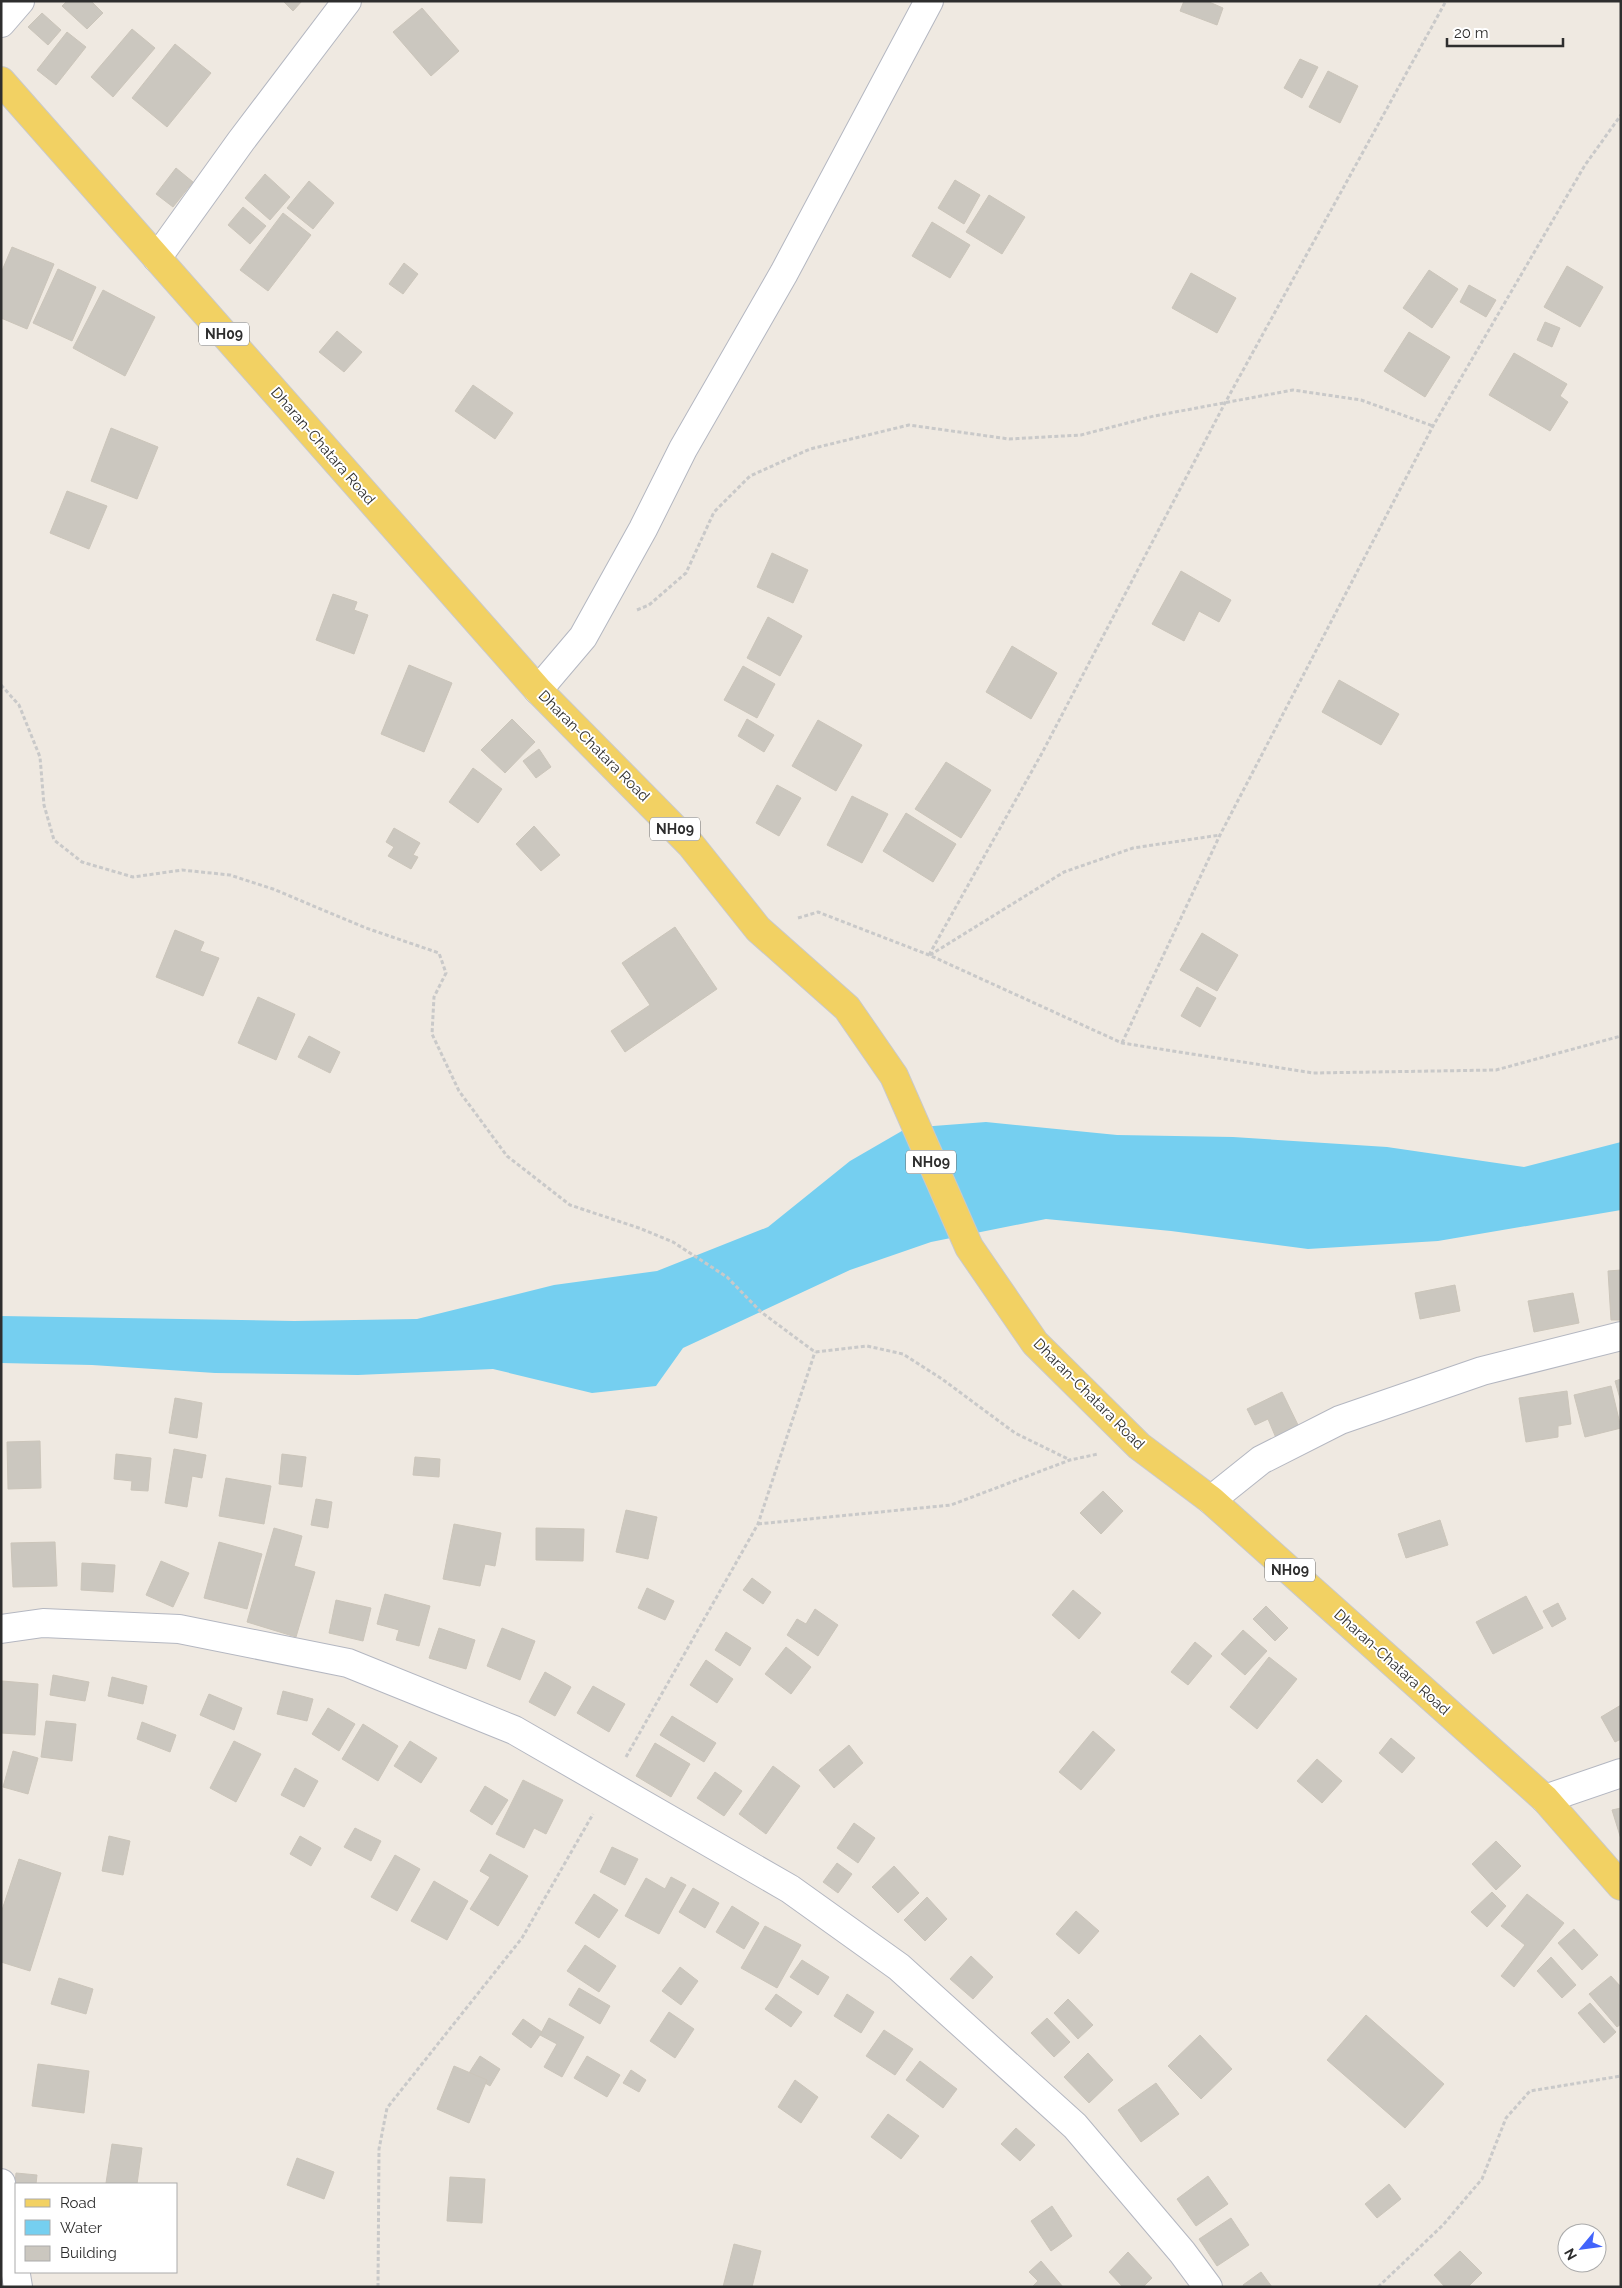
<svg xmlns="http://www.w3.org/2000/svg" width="1622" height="2288" viewBox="0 0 1622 2288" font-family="Raleway,sans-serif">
	<rect width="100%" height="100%" fill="#efe9e1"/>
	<polygon fill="#75cff0" points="986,1122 1117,1135 1233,1137 1387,1147 1524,1167 1621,1142 1621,1210 1438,1241 1308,1249 1171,1231 1046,1219 931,1242 850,1270 683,1348 656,1386 592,1393 493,1369 358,1375 215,1373 92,1365 1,1363 1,1316 294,1321 417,1319 554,1285 657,1271 768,1227 850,1161 907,1128"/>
	<g fill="#cbc7bf" stroke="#cbc5ba">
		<polygon points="67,1 91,1 103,13 87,29 62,6"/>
		<polygon points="283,1 302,1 293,11"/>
		<polygon points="1184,1 1207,1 1223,8 1217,25 1180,11"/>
		<polygon points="422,8 459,51 431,76 393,32"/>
		<polygon points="42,13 61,30 48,45 28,27"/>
		<polygon points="132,29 155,48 113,97 91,77"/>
		<polygon points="67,32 86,47 56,85 37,70"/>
		<polygon points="175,44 211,73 167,127 132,98"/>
		<polygon points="1300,59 1318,67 1302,98 1284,88"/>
		<polygon points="1328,71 1358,86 1340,123 1309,107"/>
		<polygon points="176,168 193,182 173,207 156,194"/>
		<polygon points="265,174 290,197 270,220 245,198"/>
		<polygon points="955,180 980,195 964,224 938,208"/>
		<polygon points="309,181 334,203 313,229 287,208"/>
		<polygon points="989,195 1025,217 1002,254 966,232"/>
		<polygon points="243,207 266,226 250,244 228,225"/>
		<polygon points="283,213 311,235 268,291 240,270"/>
		<polygon points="932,222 970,245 950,278 912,256"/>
		<polygon points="12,247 54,264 27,329 1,318 1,273"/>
		<polygon points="404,263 418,274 403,294 389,284"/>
		<polygon points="1567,266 1603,287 1580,327 1544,307"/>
		<polygon points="58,269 96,287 72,341 33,323"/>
		<polygon points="1429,270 1458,289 1432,328 1403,308"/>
		<polygon points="1191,273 1236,298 1217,333 1172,308"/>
		<polygon points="1469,285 1496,300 1486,317 1460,302"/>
		<polygon points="103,290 155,317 125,376 73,348"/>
		<polygon points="1545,322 1560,328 1552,347 1537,340"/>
		<polygon points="337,331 362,352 344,372 319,352"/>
		<polygon points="1409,332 1450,357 1425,397 1384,371"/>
		<polygon points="1514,353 1567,384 1560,396 1568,402 1550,431 1489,395"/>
		<polygon points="473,385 513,413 495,439 455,411"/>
		<polygon points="111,428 158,447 137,499 91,481"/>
		<polygon points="67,491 107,506 89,549 50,533"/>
		<polygon points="772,553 808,570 793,603 757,587"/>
		<polygon points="1181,571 1231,600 1219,622 1199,611 1184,641 1152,624"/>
		<polygon points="333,594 357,602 354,610 368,615 354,654 316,640"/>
		<polygon points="768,617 802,636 780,676 747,658"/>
		<polygon points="1012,646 1057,673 1031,719 986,692"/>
		<polygon points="409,665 452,683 424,752 381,734"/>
		<polygon points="743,666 775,684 757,718 724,700"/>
		<polygon points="1339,680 1399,714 1381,745 1322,712"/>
		<polygon points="512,719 535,742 505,773 481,750"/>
		<polygon points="747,719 774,735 764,752 738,736"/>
		<polygon points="818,720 862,745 836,791 792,766"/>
		<polygon points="539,749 551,767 536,778 523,761"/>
		<polygon points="946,762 991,790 961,838 915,809"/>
		<polygon points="473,768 502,789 478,823 449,802"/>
		<polygon points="777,785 801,798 779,836 756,823"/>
		<polygon points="852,796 888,814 862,863 827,845"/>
		<polygon points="906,813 956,844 933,882 883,851"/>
		<polygon points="534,826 560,855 541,871 516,844"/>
		<polygon points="394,828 420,843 413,855 418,857 411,869 388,856 394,847 386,842"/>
		<polygon points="675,927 717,989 625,1052 611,1031 650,1005 622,963"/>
		<polygon points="175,930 204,942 200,951 219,958 203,996 156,977"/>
		<polygon points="1202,933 1238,955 1217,991 1180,970"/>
		<polygon points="1197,987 1216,998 1200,1027 1181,1016"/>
		<polygon points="258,997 295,1014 276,1060 238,1043"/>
		<polygon points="309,1036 340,1052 330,1073 298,1057"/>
		<polygon points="1621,1270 1621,1320 1611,1320 1608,1271"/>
		<polygon points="1455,1285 1460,1311 1420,1319 1415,1293"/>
		<polygon points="1573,1293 1579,1323 1534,1332 1528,1301"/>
		<polygon points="1621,1379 1621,1402 1615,1381"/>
		<polygon points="1611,1386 1621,1428 1585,1437 1574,1395"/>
		<polygon points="1567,1391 1571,1424 1558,1426 1558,1437 1526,1442 1519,1398"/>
		<polygon points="1282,1392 1299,1427 1276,1438 1268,1419 1255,1425 1247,1409"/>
		<polygon points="175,1398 202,1403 197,1438 169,1433"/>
		<polygon points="40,1441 41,1488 8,1489 7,1442"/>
		<polygon points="174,1449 206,1455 202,1478 192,1476 187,1507 165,1503"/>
		<polygon points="116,1454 151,1458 148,1491 131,1490 132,1481 114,1479"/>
		<polygon points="282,1454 306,1457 302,1487 279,1484"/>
		<polygon points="415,1457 440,1459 439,1477 413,1475"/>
		<polygon points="226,1478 271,1486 264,1524 219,1516"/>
		<polygon points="1103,1491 1123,1511 1101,1534 1080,1513"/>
		<polygon points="316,1499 332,1502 328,1528 311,1525"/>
		<polygon points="626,1510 657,1517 648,1559 616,1552"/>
		<polygon points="1440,1520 1448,1545 1406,1558 1398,1534"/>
		<polygon points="454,1524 501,1533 495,1566 485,1564 480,1586 443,1579"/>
		<polygon points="274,1528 302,1536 294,1566 315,1572 296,1637 247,1622"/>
		<polygon points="536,1528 584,1529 583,1561 536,1560"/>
		<polygon points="55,1542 57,1586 13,1587 11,1543"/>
		<polygon points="219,1542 262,1554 247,1609 204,1598"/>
		<polygon points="161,1561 189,1573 173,1607 146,1595"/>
		<polygon points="82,1563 115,1565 113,1592 81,1590"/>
		<polygon points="752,1578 771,1592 763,1604 743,1590"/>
		<polygon points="647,1588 674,1601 665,1620 638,1608"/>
		<polygon points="1073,1590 1101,1613 1079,1639 1052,1615"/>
		<polygon points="385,1594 430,1606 419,1646 396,1640 399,1630 377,1624"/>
		<polygon points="1526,1596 1543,1628 1493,1654 1476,1622"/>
		<polygon points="336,1600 371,1608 363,1641 329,1633"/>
		<polygon points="1558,1603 1566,1619 1552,1627 1543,1611"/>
		<polygon points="1266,1606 1288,1628 1275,1641 1253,1619"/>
		<polygon points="815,1609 838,1625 818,1656 787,1635 797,1619 806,1624"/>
		<polygon points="439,1628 475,1640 466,1669 429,1658"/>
		<polygon points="502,1628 535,1641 520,1680 487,1666"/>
		<polygon points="1243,1630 1267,1651 1245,1675 1221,1654"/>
		<polygon points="726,1632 751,1648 740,1666 715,1650"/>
		<polygon points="1195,1642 1212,1656 1188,1685 1171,1672"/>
		<polygon points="786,1647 811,1667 791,1694 765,1674"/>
		<polygon points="1269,1657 1297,1679 1257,1729 1230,1707"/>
		<polygon points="706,1660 733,1679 717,1703 690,1685"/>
		<polygon points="545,1672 571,1687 555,1716 529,1702"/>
		<polygon points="53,1675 89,1682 85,1701 50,1695"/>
		<polygon points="112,1677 147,1686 143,1704 108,1696"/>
		<polygon points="2,1681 38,1684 35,1735 1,1733"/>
		<polygon points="593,1686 625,1704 609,1732 577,1713"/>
		<polygon points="283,1691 313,1699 307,1721 277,1714"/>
		<polygon points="209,1694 242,1708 234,1730 200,1715"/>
		<polygon points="1621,1705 1621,1739 1615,1742 1601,1717"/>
		<polygon points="328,1708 355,1724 339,1751 312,1734"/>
		<polygon points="672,1716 716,1743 704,1762 660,1735"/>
		<polygon points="46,1721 76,1724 72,1761 41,1757"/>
		<polygon points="142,1722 176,1735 170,1752 137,1739"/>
		<polygon points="363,1724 398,1746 378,1781 342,1759"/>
		<polygon points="1093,1731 1115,1750 1081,1790 1059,1772"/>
		<polygon points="1391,1738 1415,1758 1402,1773 1379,1753"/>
		<polygon points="234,1741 261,1754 236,1802 210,1788"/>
		<polygon points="410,1741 437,1758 421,1783 394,1766"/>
		<polygon points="655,1743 690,1764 671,1797 636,1776"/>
		<polygon points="849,1745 863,1763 834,1788 819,1770"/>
		<polygon points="13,1751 38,1758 28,1794 3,1787"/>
		<polygon points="1317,1759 1342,1781 1322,1803 1297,1781"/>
		<polygon points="773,1766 800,1786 766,1834 739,1814"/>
		<polygon points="295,1768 318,1781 304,1807 281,1795"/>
		<polygon points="715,1772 742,1791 724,1816 697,1798"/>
		<polygon points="523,1780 563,1800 546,1834 534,1828 524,1848 496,1834"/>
		<polygon points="485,1786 508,1800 492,1825 470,1811"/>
		<polygon points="1621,1808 1621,1839 1612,1810"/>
		<polygon points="854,1823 875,1838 858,1863 837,1848"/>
		<polygon points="355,1828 381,1841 371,1861 344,1847"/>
		<polygon points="109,1836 130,1841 123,1875 102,1871"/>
		<polygon points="300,1836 321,1848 311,1866 290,1854"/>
		<polygon points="1496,1841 1521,1866 1496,1890 1472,1864"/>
		<polygon points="612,1847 638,1859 625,1885 600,1872"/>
		<polygon points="490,1854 528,1876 498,1926 470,1909 490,1877 480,1871"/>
		<polygon points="395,1855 420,1869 397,1911 371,1897"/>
		<polygon points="19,1859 61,1873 30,1971 1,1962 1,1913"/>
		<polygon points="837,1863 852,1874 838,1893 823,1882"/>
		<polygon points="894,1866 919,1893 898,1913 872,1887"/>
		<polygon points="671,1877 686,1885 659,1934 625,1916 646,1878 665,1889"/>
		<polygon points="434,1881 468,1901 447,1940 411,1921"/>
		<polygon points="693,1888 719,1903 705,1928 679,1912"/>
		<polygon points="1492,1892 1506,1906 1487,1927 1471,1912"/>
		<polygon points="594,1894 618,1910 599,1938 575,1923"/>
		<polygon points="1527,1894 1564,1923 1514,1987 1501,1976 1525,1945 1501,1926"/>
		<polygon points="927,1897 947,1919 925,1941 904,1920"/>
		<polygon points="732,1906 759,1923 744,1949 716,1932"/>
		<polygon points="1076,1911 1099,1931 1079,1954 1056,1934"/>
		<polygon points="765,1926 801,1945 777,1988 741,1968"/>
		<polygon points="1574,1929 1598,1955 1582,1970 1558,1943"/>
		<polygon points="585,1945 616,1966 599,1992 567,1971"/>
		<polygon points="971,1956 993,1977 973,1999 950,1979"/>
		<polygon points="1551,1957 1576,1985 1562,1998 1537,1971"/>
		<polygon points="802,1960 829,1977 818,1995 790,1977"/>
		<polygon points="680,1967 698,1981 681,2005 662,1991"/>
		<polygon points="1611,1976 1621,1987 1621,2024 1617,2027 1589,1994"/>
		<polygon points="59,1978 93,1989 86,2014 51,2004"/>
		<polygon points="579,1988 610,2006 600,2024 569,2005"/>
		<polygon points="776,1994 802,2012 791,2027 765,2009"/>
		<polygon points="847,1994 874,2012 861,2033 834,2016"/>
		<polygon points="1068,1999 1093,2025 1078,2039 1054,2013"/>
		<polygon points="1590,2003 1616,2032 1604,2043 1578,2013"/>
		<polygon points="669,2012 694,2029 675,2058 650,2041"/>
		<polygon points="1366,2015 1444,2084 1405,2128 1327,2060"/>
		<polygon points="549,2018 584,2037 562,2077 544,2067 557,2044 540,2035"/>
		<polygon points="1047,2018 1070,2042 1054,2057 1031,2033"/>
		<polygon points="523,2019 542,2032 531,2048 512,2034"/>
		<polygon points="884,2030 913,2049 895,2075 866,2056"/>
		<polygon points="1200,2035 1232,2069 1201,2099 1168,2066"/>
		<polygon points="1088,2053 1113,2080 1089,2103 1064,2077"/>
		<polygon points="480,2056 500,2069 490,2086 469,2073"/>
		<polygon points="587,2056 620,2075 607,2097 574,2078"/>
		<polygon points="920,2061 957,2089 943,2108 906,2080"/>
		<polygon points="38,2064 89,2071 84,2113 32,2106"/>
		<polygon points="454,2066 487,2080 469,2123 437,2109"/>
		<polygon points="631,2070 646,2080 639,2092 623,2083"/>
		<polygon points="795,2080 818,2097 801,2123 778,2107"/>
		<polygon points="1156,2083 1179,2114 1141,2142 1118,2110"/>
		<polygon points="888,2114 919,2136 901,2159 871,2137"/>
		<polygon points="1016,2128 1035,2145 1020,2161 1001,2144"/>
		<polygon points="112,2144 142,2148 137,2184 106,2183"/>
		<polygon points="297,2158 334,2172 324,2199 287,2185"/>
		<polygon points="16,2173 37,2175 36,2184 16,2184 16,2193 14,2193"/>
		<polygon points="1208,2176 1228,2204 1196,2226 1177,2199"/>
		<polygon points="450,2177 485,2179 482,2223 447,2221"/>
		<polygon points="1389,2184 1401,2199 1377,2218 1365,2204"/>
		<polygon points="1052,2206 1072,2236 1051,2251 1031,2221"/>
		<polygon points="1231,2218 1249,2245 1217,2266 1199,2239"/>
		<polygon points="734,2244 761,2251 752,2287 723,2287"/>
		<polygon points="1460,2251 1482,2273 1468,2287 1445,2287 1434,2275"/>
		<polygon points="1128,2252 1152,2278 1143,2287 1123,2287 1109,2272"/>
		<polygon points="1041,2261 1063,2287 1032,2287 1038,2281 1029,2272"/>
		<polygon points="1261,2272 1272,2287 1244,2287 1243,2285"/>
	</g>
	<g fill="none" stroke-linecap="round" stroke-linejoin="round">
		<defs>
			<g id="minor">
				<polyline points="1,23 20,1"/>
				<polyline points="157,258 241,141 347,1"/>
				<polyline points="538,690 583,637 643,529 683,449 784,273 929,1"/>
				<polyline points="1211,1500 1261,1460 1340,1420 1482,1371 1621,1336"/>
				<polyline points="1,1629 43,1623 179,1629 348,1663 514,1730 790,1889 899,1967 1075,2126 1182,2252 1208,2287"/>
				<polyline points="1545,1799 1621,1773"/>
				<polyline points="1,2183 18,2287"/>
			</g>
			<polyline id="primary" points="1,81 538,690 691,845 758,929 847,1008 894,1076 969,1247 1035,1343 1139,1446 1211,1500 1545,1799 1621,1886"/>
		</defs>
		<use href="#minor" stroke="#b4b7c1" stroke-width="30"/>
		<use href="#primary" stroke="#c9c9c9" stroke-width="30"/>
		<g stroke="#c9c9c9" stroke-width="3" stroke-dasharray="4 2.5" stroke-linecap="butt">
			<polyline points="637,610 649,605 686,573 714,512 750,476 810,449 909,425 1009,439 1081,435 1154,416 1293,390 1361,400 1433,426"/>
			<polyline points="1,685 19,705 40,757 44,805 54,840 82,862 133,877 182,870 230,875 273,889 366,928 439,953 446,973 434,997 432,1034 459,1091 507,1156 570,1205 639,1228 673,1242 727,1277 761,1312 815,1352 867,1346 903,1354 942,1379 1015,1433 1070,1460"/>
			<polyline points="798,918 818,912 929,955 1122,1043 1313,1073 1496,1070 1621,1036"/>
			<polyline points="929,955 1042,753 1225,403 1446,1"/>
			<polyline points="930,955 1064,872 1133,848 1220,835"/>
			<polyline points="1122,1043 1220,835 1433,426 1585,165 1621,115"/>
			<polyline points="758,1524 951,1505 1070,1460 1098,1454"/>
			<polyline points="626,1757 758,1524 815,1352"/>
			<polyline points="378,2287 379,2149 387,2108 522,1938 593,1814"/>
			<polyline points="1378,2287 1443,2225 1482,2179 1506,2118 1530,2091 1621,2076"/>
		</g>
		<use href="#minor" stroke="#fff" stroke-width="28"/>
		<use href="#primary" stroke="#f2d163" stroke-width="28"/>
	</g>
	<g text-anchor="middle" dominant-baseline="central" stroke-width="4" stroke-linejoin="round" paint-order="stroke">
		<g fill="#fff" stroke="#6d6d6d" stroke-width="1">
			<rect x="199" y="322.5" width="50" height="23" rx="4"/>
			<rect x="650" y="817.5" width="50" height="23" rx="4"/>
			<rect x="906" y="1150.5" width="50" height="23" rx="4"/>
			<rect x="1265" y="1558.5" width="50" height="23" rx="4"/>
		</g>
		<g font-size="14" font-weight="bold" fill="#2e2e2e">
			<text x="224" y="334">NH09</text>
			<text x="675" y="829">NH09</text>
			<text x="931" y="1162">NH09</text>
			<text x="1290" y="1570">NH09</text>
		</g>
		<g font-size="15" fill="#2e2e2e" stroke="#fff">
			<text transform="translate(323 446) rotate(49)">Dharan-Chatara Road</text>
			<text transform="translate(594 746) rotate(45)">Dharan-Chatara Road</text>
			<text transform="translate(1089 1394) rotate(45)">Dharan-Chatara Road</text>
			<text transform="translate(1392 1662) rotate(42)">Dharan-Chatara Road</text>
		</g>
	</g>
	<rect width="1622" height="2288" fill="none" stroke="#2e2e2e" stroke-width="5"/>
	<rect x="15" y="2183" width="162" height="90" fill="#ffffff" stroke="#ababab"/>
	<rect x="25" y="2199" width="25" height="8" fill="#f2d163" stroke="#ababab"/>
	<text x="60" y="2208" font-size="15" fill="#2e2e2e">Road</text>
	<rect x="25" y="2220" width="25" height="15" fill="#75cff0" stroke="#ababab"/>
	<text x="60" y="2233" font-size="15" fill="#2e2e2e">Water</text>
	<rect x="25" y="2246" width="25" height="15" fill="#cbc7bf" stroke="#ababab"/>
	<text x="60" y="2258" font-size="15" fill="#2e2e2e">Building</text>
	<g transform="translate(1582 2248) rotate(241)"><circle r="24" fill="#ffffff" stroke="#ababab"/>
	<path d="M0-4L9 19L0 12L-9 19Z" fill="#4264fb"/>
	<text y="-8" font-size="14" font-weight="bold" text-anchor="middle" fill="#2e2e2e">N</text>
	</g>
	<path d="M1447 38v8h116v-8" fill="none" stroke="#2e2e2e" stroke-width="2.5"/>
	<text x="1454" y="38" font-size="15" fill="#2e2e2e" stroke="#ffffff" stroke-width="4" paint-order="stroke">20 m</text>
</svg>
